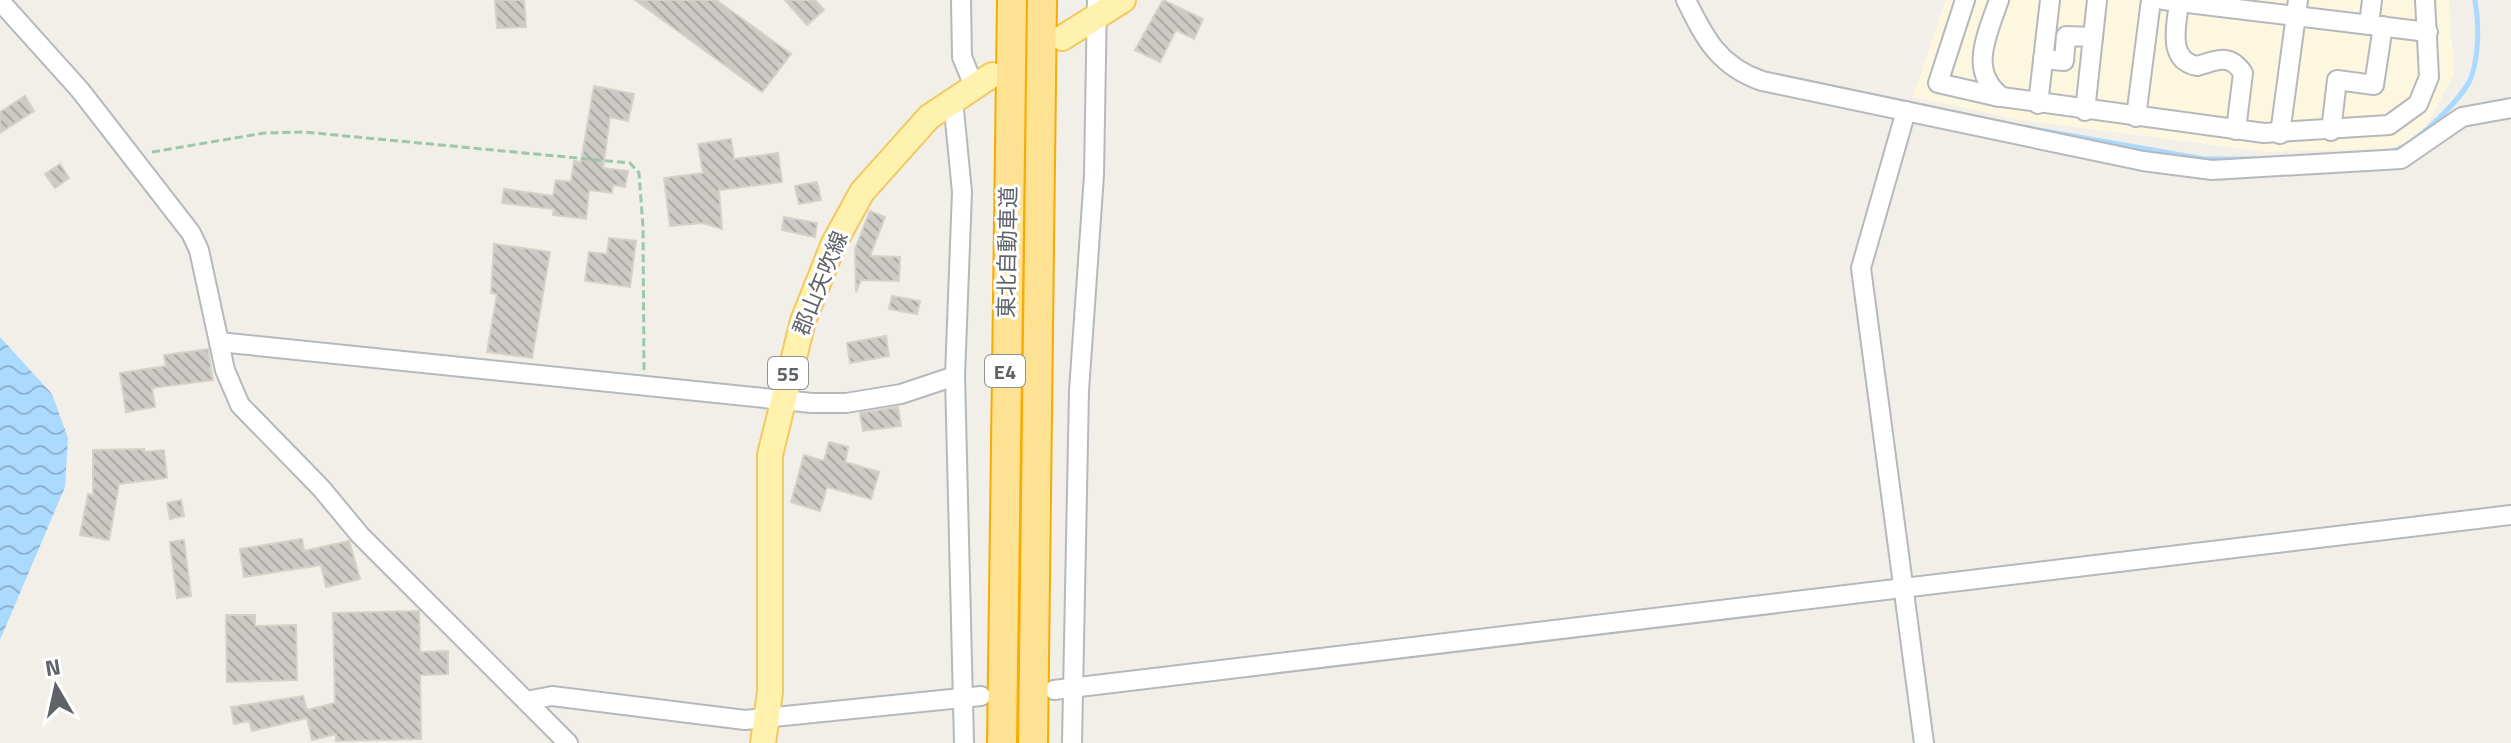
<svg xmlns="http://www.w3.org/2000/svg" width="2511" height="743" viewBox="0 0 2511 743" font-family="'Titillium Web','Noto Sans JP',sans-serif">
	<defs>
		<pattern id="water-waves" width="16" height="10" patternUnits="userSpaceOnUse" patternTransform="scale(2)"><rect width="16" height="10" fill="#aadaff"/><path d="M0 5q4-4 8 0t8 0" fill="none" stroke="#8eb4d2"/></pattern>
		<pattern id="building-back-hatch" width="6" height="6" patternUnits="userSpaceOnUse" patternTransform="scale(2)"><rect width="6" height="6" fill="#cccac5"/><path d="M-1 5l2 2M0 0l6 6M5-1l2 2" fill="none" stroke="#a9a8a4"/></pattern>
	</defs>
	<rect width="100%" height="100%" fill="#f1efe8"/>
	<polygon fill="#fef7e0" points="1946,0 2449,0 2454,74 2426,127 2398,148 2266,152 2015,119 1913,97"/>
	<polygon fill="url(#water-waves)" points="0,337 52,394 68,438 65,487 0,640"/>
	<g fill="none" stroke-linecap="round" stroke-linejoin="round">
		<g stroke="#aadaff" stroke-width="5">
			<polyline points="2028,128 2204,159 2255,159"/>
			<path d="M2393,151C2414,146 2466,96 2472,75C2479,52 2479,23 2475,0"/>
		</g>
	</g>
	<g fill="url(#building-back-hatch)" stroke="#d6d1c6" stroke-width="2">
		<polygon points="495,0 524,0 526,27 497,28"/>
		<polygon points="635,0 716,0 791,54 762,92"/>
		<polygon points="785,0 815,0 824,10 807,25"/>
		<polygon points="1163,0 1203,19 1194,39 1176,30 1160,62 1135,50"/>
		<polygon points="594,86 634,94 628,121 610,117 603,168 628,171 625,187 613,185 612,193 589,190 586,219 553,215 554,209 502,203 504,189 553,196 556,180 571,182 574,161 581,162"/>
		<polygon points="25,96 34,111 0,133 0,112"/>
		<polygon points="731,139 734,159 778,153 782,182 719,190 722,229 703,223 670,226 664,178 703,173 698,144"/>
		<polygon points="60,164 69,178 55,188 45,174"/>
		<polygon points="817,182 821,200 799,204 795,186"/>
		<polygon points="870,211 885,217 870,256 900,257 899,281 861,280 856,292 855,249"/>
		<polygon points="784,217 817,223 815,237 782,230"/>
		<polygon points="609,238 636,241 630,287 585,281 589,252 607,254"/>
		<polygon points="494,244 550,252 532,358 487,352 497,294 491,293"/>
		<polygon points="892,296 920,301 917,314 889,309"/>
		<polygon points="886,336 889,356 850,363 847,343"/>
		<polygon points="208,349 213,380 152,388 155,407 126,412 120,373 166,366 164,355"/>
		<polygon points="898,407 901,426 863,431 860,413"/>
		<polygon points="829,442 848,447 845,462 879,472 871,499 827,487 820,511 791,502 804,455 824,461"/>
		<polygon points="144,449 144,452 164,450 167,478 119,484 109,540 80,535 88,494 93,495 93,450"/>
		<polygon points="181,500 184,516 170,519 167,503"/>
		<polygon points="302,539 304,551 349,541 360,579 326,587 321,565 244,577 240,549"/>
		<polygon points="184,540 191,596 177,598 170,542"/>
		<polygon points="419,611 420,652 448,651 448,674 420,675 421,739 336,741 336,734 312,740 307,718 252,731 249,721 234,724 231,707 303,696 307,710 335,703 333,613"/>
		<polygon points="226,615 255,615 255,626 296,625 297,680 227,682"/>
	</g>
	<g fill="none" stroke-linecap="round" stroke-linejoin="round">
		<defs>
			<g id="minor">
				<polyline points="961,0 962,57 974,86"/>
				<path d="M1686,0C1705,39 1719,66 1762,81L2143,161L2212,170L2401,159L2462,117L2511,108"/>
				<polyline points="1965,0 1938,83 1999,97"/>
				<path d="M1999,0C1988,33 1967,72 2002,97L2264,133L2389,125L2418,104L2429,77L2425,0"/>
				<polyline points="2163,0 2428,32"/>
				<polyline points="0,1 80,90 191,233 199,250 225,370 240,405 321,488 360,535 568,743"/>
				<path d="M2179,2C2177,24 2166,60 2197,66C2216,61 2229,52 2243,73L2236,130"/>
				<polyline points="2369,25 2372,0"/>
				<polyline points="2043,59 2064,61 2066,36 2093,37"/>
				<polyline points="953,100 962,192 955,376 964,743"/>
				<polyline points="2038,104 2050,0"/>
				<polyline points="1906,111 1861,268 1924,743"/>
				<polyline points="2085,111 2097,0"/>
				<polyline points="2136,117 2151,0"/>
				<polyline points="2331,131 2337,80 2374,85 2383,26"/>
				<polyline points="2280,134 2298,0"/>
				<polyline points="219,342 812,403 846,403 901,394 955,376"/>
				<polyline points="1054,690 2511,515"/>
				<polyline points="526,701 552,696 745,720 981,696"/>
				<polyline points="1072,743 1079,391 1094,175 1097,0"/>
			</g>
			<g id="major">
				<polyline points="1062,38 1123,0"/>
				<polyline points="763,743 770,692 770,455 803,321 834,243 862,192 929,117 992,75"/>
			</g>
			<g id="highway">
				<polyline points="1002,743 1012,0"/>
				<polyline points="1033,743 1042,0"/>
			</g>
		</defs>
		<use href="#minor" stroke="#b5b8bc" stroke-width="22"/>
		<use href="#major" stroke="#f2c960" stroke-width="28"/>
		<use href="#highway" stroke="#f9ab00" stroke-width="32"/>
		<polyline stroke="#9cc7a9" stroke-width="3" stroke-dasharray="8 4" stroke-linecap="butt" points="152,152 264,133 304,132 630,163 639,173 643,227 644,370"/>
		<use href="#minor" stroke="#fff" stroke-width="18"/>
		<use href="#major" stroke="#fff2af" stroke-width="24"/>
		<use href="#highway" stroke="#fde293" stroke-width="28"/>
	</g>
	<g text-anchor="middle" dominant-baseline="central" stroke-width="6" stroke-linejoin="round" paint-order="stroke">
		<g fill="#fff" stroke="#8f9295" stroke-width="2">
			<rect x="985" y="355" width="40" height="32" rx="6"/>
			<rect x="768" y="357" width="40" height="32" rx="6"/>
		</g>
		<g font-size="20" font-weight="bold" fill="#5f6368">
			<text x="1005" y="371">E4</text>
			<text x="788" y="373">55</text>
		</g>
		<g font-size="22" fill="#5f6368" stroke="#fff">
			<text transform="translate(1007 252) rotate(-89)">東北自動車道</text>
			<text transform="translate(820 283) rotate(-68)">郡山矢吹線</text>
		</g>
	</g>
	<g transform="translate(56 687) rotate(351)" stroke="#ffffff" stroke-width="6" paint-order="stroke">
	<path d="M0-6L14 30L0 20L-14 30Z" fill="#5f6368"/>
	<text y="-12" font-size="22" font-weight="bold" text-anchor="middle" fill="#5f6368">N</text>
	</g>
</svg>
